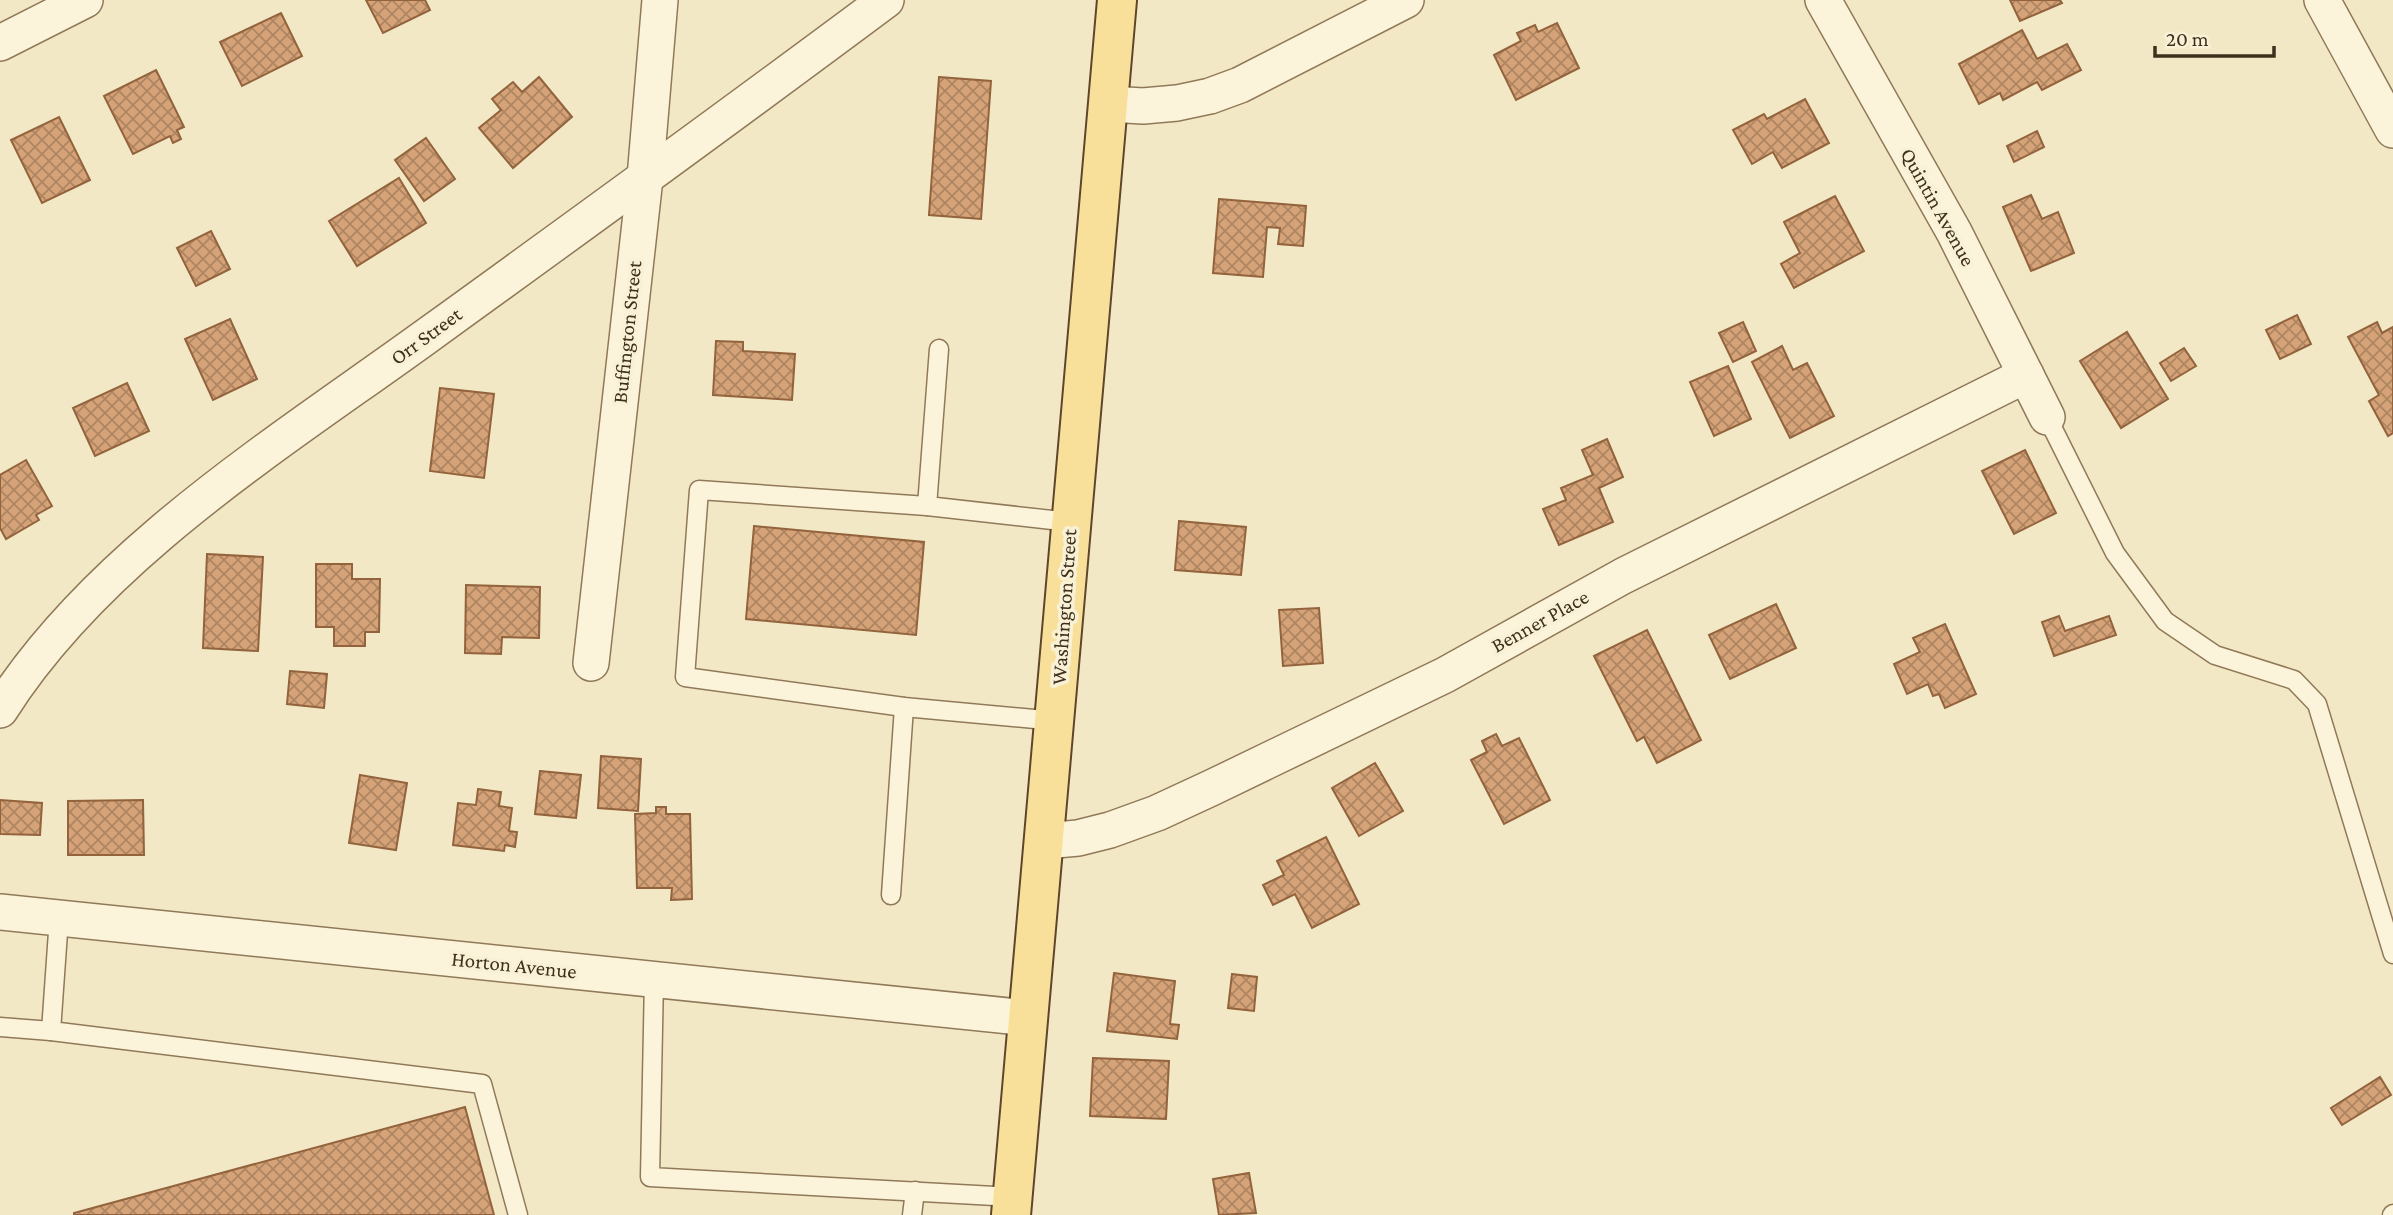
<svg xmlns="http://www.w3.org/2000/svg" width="2393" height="1215" viewBox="0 0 2393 1215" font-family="'Crimson Pro',serif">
	<defs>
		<pattern id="building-cross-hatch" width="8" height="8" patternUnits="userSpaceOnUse" patternTransform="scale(1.75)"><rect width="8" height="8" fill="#d5a377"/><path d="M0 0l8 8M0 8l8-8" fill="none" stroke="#ae8561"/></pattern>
	</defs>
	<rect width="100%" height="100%" fill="#f3e8c5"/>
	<g fill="url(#building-cross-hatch)" stroke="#92633c" stroke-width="2">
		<polygon points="366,0 425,0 430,10 383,33"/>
		<polygon points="2010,0 2060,0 2062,3 2020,21"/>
		<polygon points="281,13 302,56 242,86 220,42"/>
		<polygon points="1557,23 1579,68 1516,100 1494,55 1521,41 1517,33 1535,25 1538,32"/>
		<polygon points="2022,30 2037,59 2067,44 2081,70 2042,90 2037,82 2003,100 2000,93 1979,104 1959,64"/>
		<polygon points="156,70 184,127 177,130 181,139 173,143 170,136 133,154 104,96"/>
		<polygon points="539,77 572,117 513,168 479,128 501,110 492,99 513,82 522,92"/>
		<polygon points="939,77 991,81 981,219 929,215"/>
		<polygon points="1805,99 1829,143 1782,168 1773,152 1752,164 1733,130 1764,114 1767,119"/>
		<polygon points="59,117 90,180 42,203 11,140"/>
		<polygon points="2037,131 2044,147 2014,162 2007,146"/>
		<polygon points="426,138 455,179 424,201 395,160"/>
		<polygon points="399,178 426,223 357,266 329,221"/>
		<polygon points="2031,195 2042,219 2058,212 2074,253 2031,271 2003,207"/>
		<polygon points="1835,196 1864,251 1794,288 1781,264 1800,253 1784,222"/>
		<polygon points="1219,199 1306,206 1303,246 1278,244 1280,228 1267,227 1263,277 1213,273"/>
		<polygon points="211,231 230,269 196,286 177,248"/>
		<polygon points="2297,315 2311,344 2280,359 2266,330"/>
		<polygon points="230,319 257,379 213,400 185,339"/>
		<polygon points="1743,322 1756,351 1733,362 1719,333"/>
		<polygon points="2377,322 2382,333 2393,327 2393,433 2388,436 2369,401 2379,395 2348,337"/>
		<polygon points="2127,332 2168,399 2121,428 2080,361"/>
		<polygon points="716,341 743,342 743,351 795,354 792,400 713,395"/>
		<polygon points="1782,346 1793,370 1807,363 1834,416 1790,438 1752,362"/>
		<polygon points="2184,348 2196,366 2171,381 2160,363"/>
		<polygon points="1728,366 1751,419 1714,436 1690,382"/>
		<polygon points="127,383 149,431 95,456 73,408"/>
		<polygon points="440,388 494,394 484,478 430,471"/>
		<polygon points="1607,439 1623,477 1599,488 1613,522 1559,545 1543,509 1566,500 1561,488 1593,475 1582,450"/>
		<polygon points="2025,450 2056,513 2014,534 1982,471"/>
		<polygon points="26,460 52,506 36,515 39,520 6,539 0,528 0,475"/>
		<polygon points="1179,521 1246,527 1241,575 1175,570"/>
		<polygon points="754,526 924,542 916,635 746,619"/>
		<polygon points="207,554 263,557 258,651 203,648"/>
		<polygon points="316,564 352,564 352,579 380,579 379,632 365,632 365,646 334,646 334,627 316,627"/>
		<polygon points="466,585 540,587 539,638 502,637 501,654 465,653"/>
		<polygon points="1776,604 1796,648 1730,679 1709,635"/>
		<polygon points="1319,608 1323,663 1283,666 1279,610"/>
		<polygon points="2059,616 2065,631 2109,616 2116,635 2054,656 2042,622"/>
		<polygon points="1945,624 1976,694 1945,708 1939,694 1933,696 1928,684 1907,694 1894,664 1920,652 1913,638"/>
		<polygon points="1647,630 1701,740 1657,763 1644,737 1637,741 1594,656"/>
		<polygon points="290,671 327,674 324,708 287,704"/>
		<polygon points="1496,734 1502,746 1519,738 1550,800 1504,824 1471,760 1487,752 1482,741"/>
		<polygon points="601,756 641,759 638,811 598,808"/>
		<polygon points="1375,763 1403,811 1359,836 1332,788"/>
		<polygon points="540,771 581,775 576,818 535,814"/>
		<polygon points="360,775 407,783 396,850 349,843"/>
		<polygon points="478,789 501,792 499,806 512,808 509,831 517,832 515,847 505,845 504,851 453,845 458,803 476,805"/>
		<polygon points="0,800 42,803 40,835 0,834"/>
		<polygon points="143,800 144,855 68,855 68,801"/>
		<polygon points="656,807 666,807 666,814 690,814 692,899 671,900 672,888 637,888 635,814 656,813"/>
		<polygon points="1326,837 1359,904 1312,928 1295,894 1273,905 1263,885 1284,875 1277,861"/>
		<polygon points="1114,973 1175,981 1170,1024 1179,1025 1177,1039 1107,1031"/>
		<polygon points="1232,974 1257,977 1254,1011 1228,1008"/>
		<polygon points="1093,1058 1169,1061 1166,1119 1090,1116"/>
		<polygon points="2380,1077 2391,1095 2342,1125 2331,1108"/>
		<polygon points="465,1107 494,1215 74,1215 74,1213"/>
		<polygon points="1249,1173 1256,1213 1219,1215 1213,1179"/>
	</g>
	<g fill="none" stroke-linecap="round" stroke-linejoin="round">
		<defs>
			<g id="lane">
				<polyline points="2047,417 2115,553 2165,621 2215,655 2294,680 2317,704 2393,954"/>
				<polyline points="927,506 939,349"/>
				<polyline points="1056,721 904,707 685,677 699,490 927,506 1070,522"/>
				<polyline points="891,895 904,707"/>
				<polyline points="59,918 51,1031 482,1084 518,1215"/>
				<polyline points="654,979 650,1177 1013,1197"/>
				<polyline points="0,1027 51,1031"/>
				<polyline points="912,1215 915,1191"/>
				<polyline points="2392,1215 2393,1214"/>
			</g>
			<g id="street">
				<polyline points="1823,0 1954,232 2047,417"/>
				<polyline points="2322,0 2393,130"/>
				<polyline points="0,43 85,0"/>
				<polyline points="1109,104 1143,106 1177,103 1210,96 1240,85 1406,0"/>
				<polyline points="591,663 645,178 660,0"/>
				<path d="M0,710C97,556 279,443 424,338C579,226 733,114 886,0"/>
				<polyline points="1045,841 1078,838 1110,830 1157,813 1211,788 1445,675 1623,576 2026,375"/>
				<polyline points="0,912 1028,1018"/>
			</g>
			<polyline id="primary" points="1011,1215 1117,0"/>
		</defs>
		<use href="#lane" stroke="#907959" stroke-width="21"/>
		<use href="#street" stroke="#907959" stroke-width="38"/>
		<use href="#primary" stroke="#5e462d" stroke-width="42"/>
		<use href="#lane" stroke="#fcf4da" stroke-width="18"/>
		<use href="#street" stroke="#fcf4da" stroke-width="35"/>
		<use href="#primary" stroke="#f9e09a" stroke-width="38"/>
	</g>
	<g text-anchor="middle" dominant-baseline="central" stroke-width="7" stroke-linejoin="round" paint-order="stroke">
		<g font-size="21" fill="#3f301e" stroke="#f9f1d6">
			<text transform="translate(1938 207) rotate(61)">Quintin Avenue</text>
			<text transform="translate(627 332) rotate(-84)">Buffington Street</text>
			<text transform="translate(426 336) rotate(-36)">Orr Street</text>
			<text transform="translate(1064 607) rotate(-86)">Washington Street</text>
			<text transform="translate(1540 621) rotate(-29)">Benner Place</text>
			<text transform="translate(514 965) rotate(6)">Horton Avenue</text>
		</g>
	</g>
	<path d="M2155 46v10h119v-10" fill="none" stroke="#3f301e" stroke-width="3.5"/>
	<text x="2166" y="46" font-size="21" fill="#3f301e" stroke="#f9f1d6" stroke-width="5" paint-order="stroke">20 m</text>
</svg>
